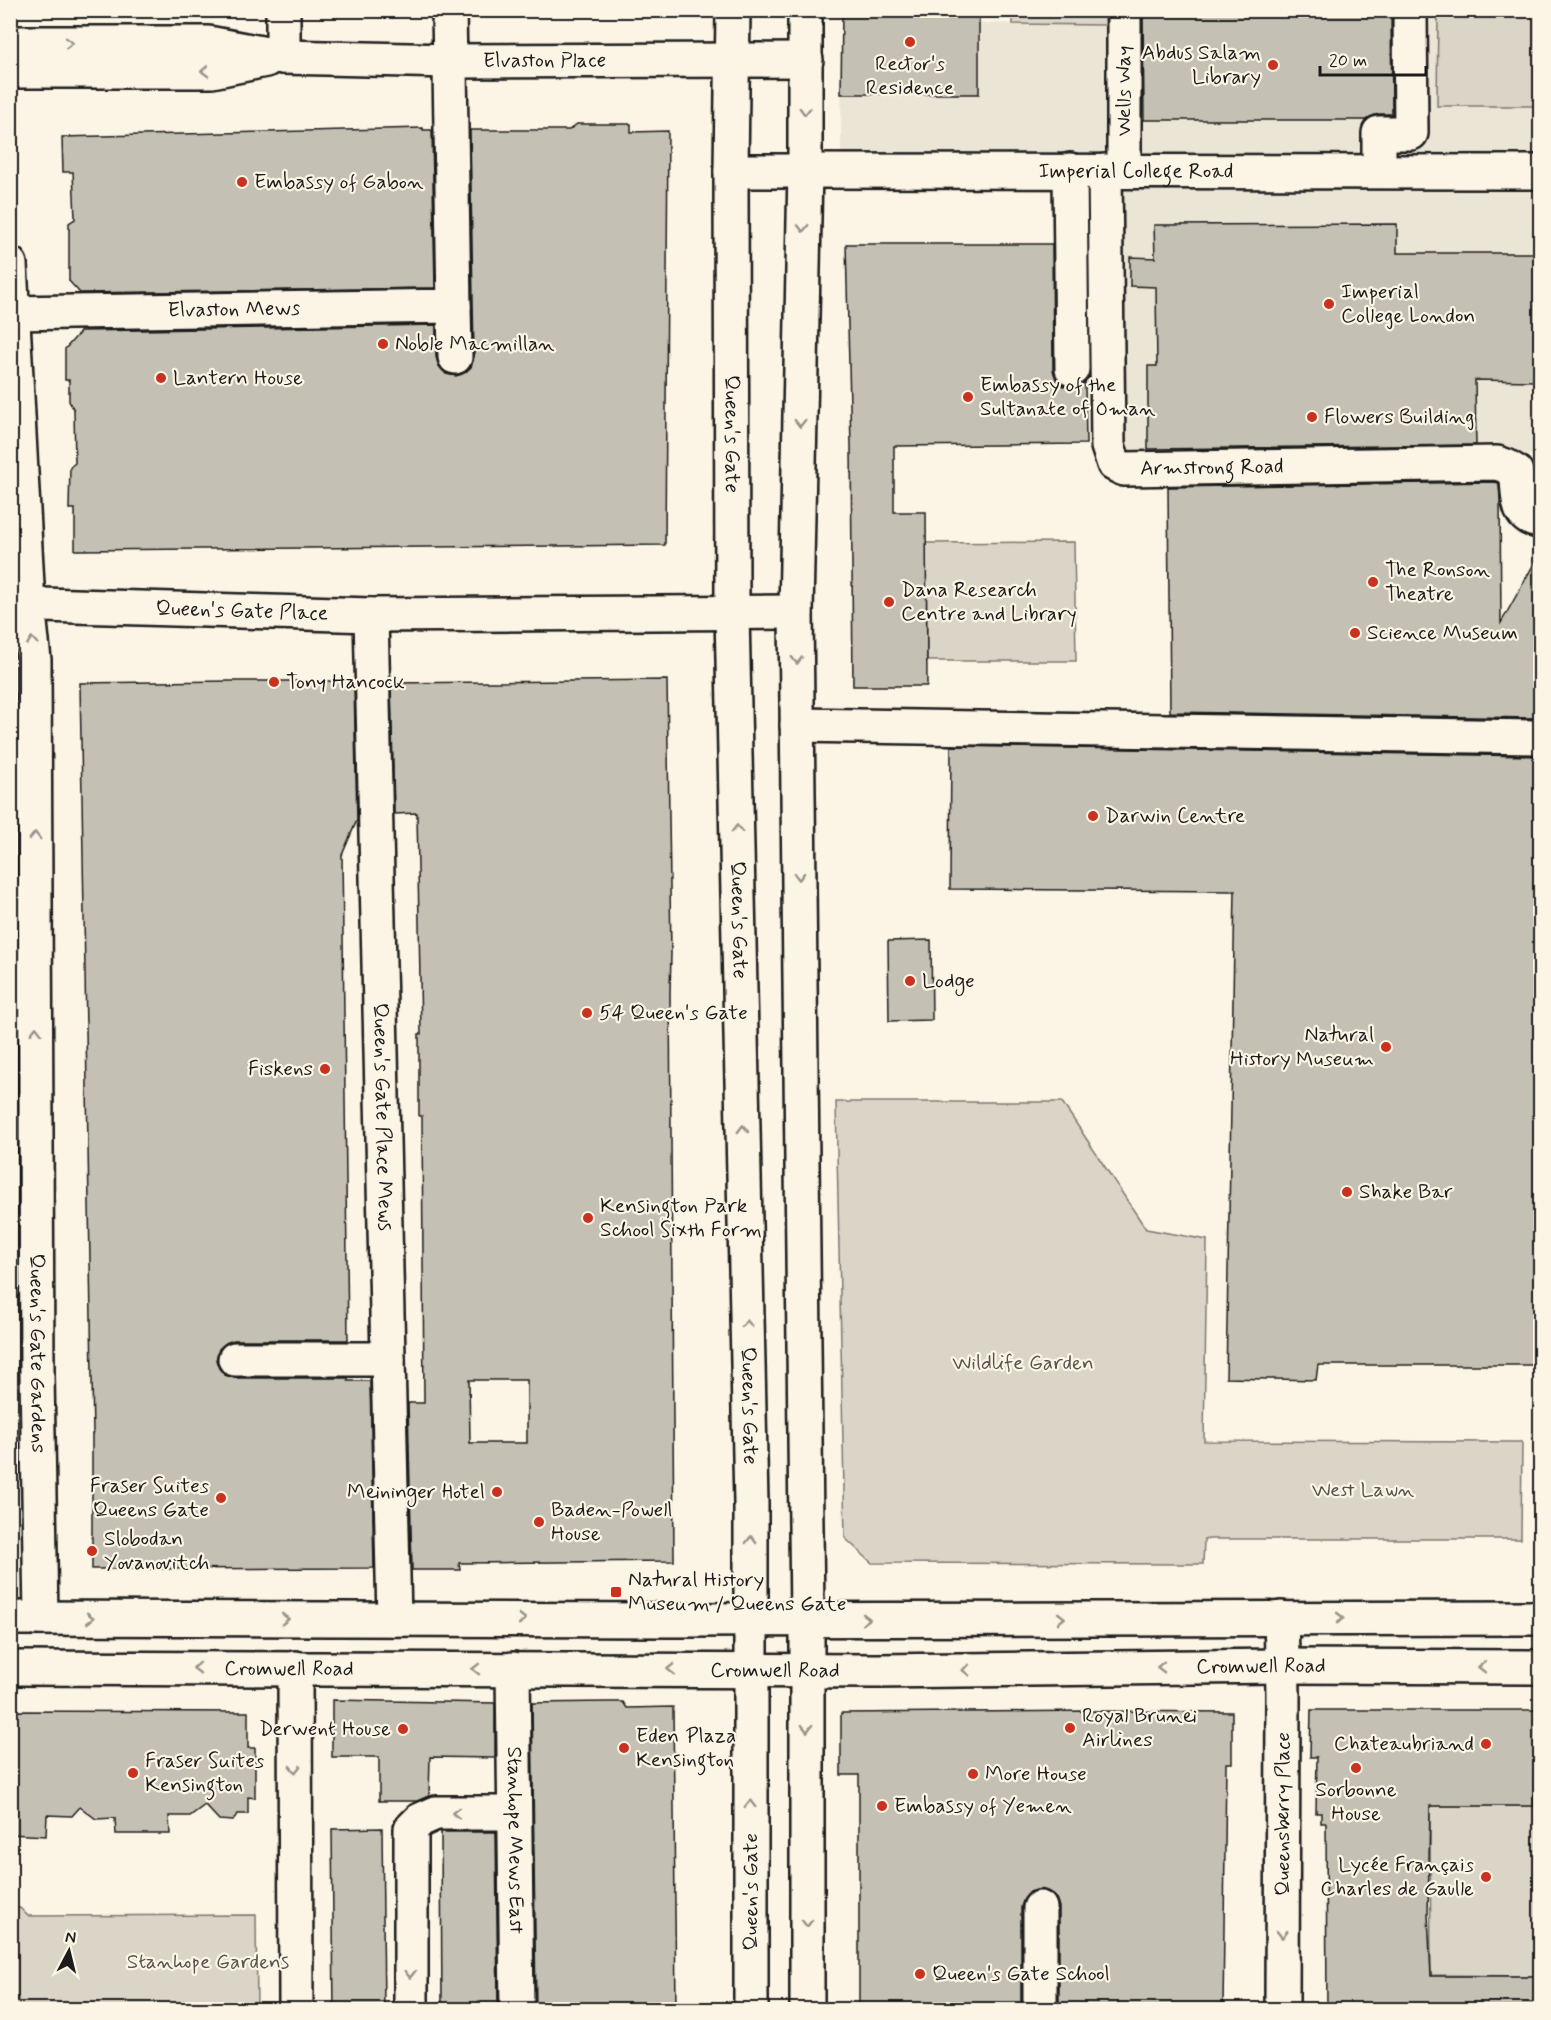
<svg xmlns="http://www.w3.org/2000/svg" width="1551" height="2020" viewBox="0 0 1551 2020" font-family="Mynerve,sans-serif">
	<rect width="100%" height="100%" fill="#fcf5e5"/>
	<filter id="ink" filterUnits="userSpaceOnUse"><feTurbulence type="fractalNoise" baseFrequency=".0167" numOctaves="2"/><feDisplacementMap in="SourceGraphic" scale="12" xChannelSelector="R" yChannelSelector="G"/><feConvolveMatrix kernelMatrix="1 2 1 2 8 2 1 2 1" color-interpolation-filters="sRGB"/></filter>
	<g filter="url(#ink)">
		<polygon fill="#ebe5d6" points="1105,10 1540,11 1540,455 1119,453 1116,156 841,154 842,21 1104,25"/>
		<g fill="#dbd5c8" stroke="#7c7872" stroke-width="1.5">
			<polygon points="1013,11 1105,11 1105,25 1013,24"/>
			<polygon points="1438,11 1540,11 1540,106 1437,106"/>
			<polygon points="1074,542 1076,661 927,661 926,543"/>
			<polygon points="836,1102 1062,1102 1146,1229 1207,1240 1204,1441 1522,1442 1521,1539 1204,1539 1203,1564 872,1563 845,1538"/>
			<polygon points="1534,1771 1540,1771 1540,1976 1431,1975 1430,1806 1533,1806"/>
			<polygon points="11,1908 20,1908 28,1916 256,1915 257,2009 11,2009"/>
		</g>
		<g fill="#c4c0b3" stroke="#1c1c1c" stroke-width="1.5" fill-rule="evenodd">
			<polygon points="842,10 979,10 979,94 841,94"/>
			<polygon points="1143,10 1391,10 1392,114 1378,114 1370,117 1366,120 1144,120"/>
			<polygon points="577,124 631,124 631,132 668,131 665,545 75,550 75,509 69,509 70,467 75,463 74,410 69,401 69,380 65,380 65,349 81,331 436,325 436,357 439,366 446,374 456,376 464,373 471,367 474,357 470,130 569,130"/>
			<polygon points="423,128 423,130 432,130 435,288 80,293 69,281 69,223 75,219 73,172 63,172 62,137"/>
			<polygon points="1397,224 1397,253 1540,253 1540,381 1475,380 1476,445 1148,449 1148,366 1157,366 1156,287 1130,286 1130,257 1155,258 1154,225"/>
			<polygon points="846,244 1052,244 1053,370 1056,379 1063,386 1073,388 1081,385 1085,381 1086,444 894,446 894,512 926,512 927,686 853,686 851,445"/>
			<polygon points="1494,482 1499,483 1500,499 1501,623 1540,553 1540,718 1170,712 1168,487"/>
			<path d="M667,680L671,954L670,993L674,1561L459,1563L460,1570H412L408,1403H424L422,1116H419V1034H421L417,813L394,814L391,683ZM469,1380H527V1443H470Z"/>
			<polygon points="229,681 352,681 354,683 357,820 342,855 348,1340 234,1340 226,1343 219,1349 216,1360 219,1368 225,1375 234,1378 348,1378 348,1381 370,1381 374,1568 92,1569 92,1434 93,1434 80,683"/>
			<polygon points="951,746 1540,756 1540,1365 1318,1365 1316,1380 1226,1378 1235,891 950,889"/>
			<polygon points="931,940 932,1020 889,1021 888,941"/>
			<polygon points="332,1700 495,1703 495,1758 430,1757 429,1796 417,1801 379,1801 379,1757 332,1757"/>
			<polygon points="607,1702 623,1702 627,1708 673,1707 676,2010 536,2010 532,1703"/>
			<polygon points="1311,1710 1540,1710 1540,1771 1534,1771 1534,1806 1430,1806 1428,1915 1431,1976 1540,1976 1540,2010 1327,2010 1326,1823 1321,1823 1321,1813 1316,1813 1317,1757 1310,1757"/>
			<polygon points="10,1711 248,1712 248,1748 255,1748 255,1798 248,1797 248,1814 237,1814 233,1821 219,1820 205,1805 190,1816 169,1816 170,1834 116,1834 115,1818 96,1819 80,1807 72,1816 47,1815 46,1836 10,1834"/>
			<polygon points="1092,1711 1232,1712 1232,1763 1226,1763 1223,2010 1059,2010 1059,1907 1056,1898 1049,1892 1041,1889 1030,1892 1024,1899 1021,1907 1021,2010 859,2010 859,1775 841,1775 841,1713"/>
			<polygon points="382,1828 384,2010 334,2010 332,1829"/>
			<polygon points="441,1832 496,1832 498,2010 442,2010"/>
		</g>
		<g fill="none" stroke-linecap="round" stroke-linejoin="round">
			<defs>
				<g id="minor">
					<path id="s1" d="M733,10L731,171L732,613L751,1504V2010"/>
					<polyline points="805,10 805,170 796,612 807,1619 807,2010"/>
					<polyline points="1124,10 1124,171"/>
					<path id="s2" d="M10,43H208L283,57L450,61L806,60"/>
					<polyline points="283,57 283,10"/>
					<polyline points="10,71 212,71 266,60"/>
					<polyline points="1070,170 1072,369"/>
					<path id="s3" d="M731,171L1540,172"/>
					<path id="s4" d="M1105,171L1108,446L1114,464L1124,469L1497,463L1506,466L1516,472C1520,493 1513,518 1540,521"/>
					<polyline points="1379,171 1379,133 1411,133 1410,10"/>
					<path id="s5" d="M10,264L28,604L34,660L37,1374L41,1618"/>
					<polyline points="454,306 455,357"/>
					<path id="s6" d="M10,313L454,306L449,10"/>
					<path id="s7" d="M10,604L371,615L796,612"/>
					<path id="s8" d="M371,615L394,1619"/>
					<polyline points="797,725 1540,737"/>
					<polyline points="235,1359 388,1359"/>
					<polyline points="1281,1618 1283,1693 1282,2010"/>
					<polyline points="295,1668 296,2010"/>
					<path id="s9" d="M513,1669L517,2010"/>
					<polyline points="1040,1908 1040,2010"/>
					<polyline points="411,2010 411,1829 420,1820 436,1813 514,1813"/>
				</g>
				<g id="highway">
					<polyline points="10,1618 676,1620 1540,1618"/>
					<path id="s10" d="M10,1668L877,1671L1282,1666L1540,1667"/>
				</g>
			</defs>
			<use href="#minor" stroke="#1c1c1c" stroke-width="38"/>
			<use href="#highway" stroke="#1c1c1c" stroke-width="38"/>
			<use href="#minor" stroke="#fcf5e5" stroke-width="33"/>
			<use href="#highway" stroke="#fcf5e5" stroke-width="33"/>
		</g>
		<defs><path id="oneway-chevron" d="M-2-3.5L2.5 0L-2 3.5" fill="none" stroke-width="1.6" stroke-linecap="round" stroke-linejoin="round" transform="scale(1.5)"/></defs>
		<g stroke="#97938b">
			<use href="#oneway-chevron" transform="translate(69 43)"/>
			<use href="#oneway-chevron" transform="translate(205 71) rotate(179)"/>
			<use href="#oneway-chevron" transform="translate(805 111) rotate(91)"/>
			<use href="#oneway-chevron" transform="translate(803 228) rotate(91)"/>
			<use href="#oneway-chevron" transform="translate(800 423) rotate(91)"/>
			<use href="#oneway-chevron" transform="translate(32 641) rotate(-96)"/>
			<use href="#oneway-chevron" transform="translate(797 660) rotate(89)"/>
			<use href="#oneway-chevron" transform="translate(737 829) rotate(-91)"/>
			<use href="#oneway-chevron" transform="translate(35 836) rotate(-90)"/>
			<use href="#oneway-chevron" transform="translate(799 876) rotate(89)"/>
			<use href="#oneway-chevron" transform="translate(36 1031) rotate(-90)"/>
			<use href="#oneway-chevron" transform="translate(743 1129) rotate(-91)"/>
			<use href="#oneway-chevron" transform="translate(747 1324) rotate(-91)"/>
			<use href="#oneway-chevron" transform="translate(751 1540) rotate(-90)"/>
			<use href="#oneway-chevron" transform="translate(90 1618)"/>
			<use href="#oneway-chevron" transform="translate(1061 1618)"/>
			<use href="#oneway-chevron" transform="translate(1340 1618)"/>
			<use href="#oneway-chevron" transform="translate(285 1619)"/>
			<use href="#oneway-chevron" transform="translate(522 1619)"/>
			<use href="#oneway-chevron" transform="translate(866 1619)"/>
			<use href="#oneway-chevron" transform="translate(1161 1667) rotate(179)"/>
			<use href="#oneway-chevron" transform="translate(1482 1667) rotate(-180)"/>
			<use href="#oneway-chevron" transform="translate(197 1668) rotate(-180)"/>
			<use href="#oneway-chevron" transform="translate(476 1669) rotate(-180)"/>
			<use href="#oneway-chevron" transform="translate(671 1669) rotate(-180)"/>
			<use href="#oneway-chevron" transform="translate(966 1670) rotate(179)"/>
			<use href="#oneway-chevron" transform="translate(807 1728) rotate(90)"/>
			<use href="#oneway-chevron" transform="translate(295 1769) rotate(90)"/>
			<use href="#oneway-chevron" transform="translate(750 1804) rotate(-90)"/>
			<use href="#oneway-chevron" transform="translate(456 1813) rotate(-180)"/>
			<use href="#oneway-chevron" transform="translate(807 1923) rotate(90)"/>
			<use href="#oneway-chevron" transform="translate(1282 1934) rotate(90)"/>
			<use href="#oneway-chevron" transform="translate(410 1974) rotate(90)"/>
		</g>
	</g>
	<g fill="#c8321e" stroke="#fcf5e5" stroke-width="2">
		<circle cx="910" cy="42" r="6"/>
		<circle cx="1273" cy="65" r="6"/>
		<circle cx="242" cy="182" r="6"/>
		<circle cx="1329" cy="304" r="6"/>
		<circle cx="383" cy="344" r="6"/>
		<circle cx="161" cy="378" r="6"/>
		<circle cx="968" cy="397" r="6"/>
		<circle cx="1312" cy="417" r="6"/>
		<circle cx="1373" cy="582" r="6"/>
		<circle cx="889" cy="602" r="6"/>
		<circle cx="1355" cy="633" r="6"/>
		<circle cx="274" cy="682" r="6"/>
		<circle cx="1093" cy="816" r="6"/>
		<circle cx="910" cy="981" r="6"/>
		<circle cx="587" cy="1013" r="6"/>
		<circle cx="1386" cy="1047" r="6"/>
		<circle cx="325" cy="1069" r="6"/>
		<circle cx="1347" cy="1192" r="6"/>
		<circle cx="588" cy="1218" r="6"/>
		<circle cx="497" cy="1492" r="6"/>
		<circle cx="221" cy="1498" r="6"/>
		<circle cx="539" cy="1522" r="6"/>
		<circle cx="92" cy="1551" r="6"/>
		<rect x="610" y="1586" width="12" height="12" rx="3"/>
		<circle cx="1070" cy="1728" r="6"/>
		<circle cx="403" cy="1729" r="6"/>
		<circle cx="1486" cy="1744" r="6"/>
		<circle cx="624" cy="1748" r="6"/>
		<circle cx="1356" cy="1768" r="6"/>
		<circle cx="133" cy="1773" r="6"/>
		<circle cx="973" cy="1774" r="6"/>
		<circle cx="882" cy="1806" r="6"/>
		<circle cx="1486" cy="1877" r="6"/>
		<circle cx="920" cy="1974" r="6"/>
	</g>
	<g text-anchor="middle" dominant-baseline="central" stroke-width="4.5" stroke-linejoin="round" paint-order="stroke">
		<g font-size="21" fill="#1c1c1c" stroke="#fcf5e5" text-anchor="start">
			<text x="1261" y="53" text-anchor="end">Abdus Salam<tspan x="1261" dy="24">Library</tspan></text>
			<text x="910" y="64" text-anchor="middle">Rector's<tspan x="910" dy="24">Residence</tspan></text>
			<text x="254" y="182">Embassy of Gabon</text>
			<text x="1341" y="292">Imperial<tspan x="1341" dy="24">College London</tspan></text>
			<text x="395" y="344">Noble Macmillan</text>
			<text x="173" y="378">Lantern House</text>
			<text x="980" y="385">Embassy of the<tspan x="980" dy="24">Sultanate of Oman</tspan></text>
			<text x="1324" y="417">Flowers Building</text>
			<text x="1385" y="570">The Ronson<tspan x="1385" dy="24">Theatre</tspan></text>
			<text x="901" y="590">Dana Research<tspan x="901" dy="24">Centre and Library</tspan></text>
			<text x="1367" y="633">Science Museum</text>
			<text x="286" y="682">Tony Hancock</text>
			<text x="1105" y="816">Darwin Centre</text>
			<text x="922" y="981">Lodge</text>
			<text x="599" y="1013">54 Queen's Gate</text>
			<text x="1374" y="1035" text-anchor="end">Natural<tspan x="1374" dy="24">History Museum</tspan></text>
			<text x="313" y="1069" text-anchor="end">Fiskens</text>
			<text x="1359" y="1192">Shake Bar</text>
			<text x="600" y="1206">Kensington Park<tspan x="600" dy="24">School Sixth Form</tspan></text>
			<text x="209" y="1486" text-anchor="end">Fraser Suites<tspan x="209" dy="24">Queens Gate</tspan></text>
			<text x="485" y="1492" text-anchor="end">Meininger Hotel</text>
			<text x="551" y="1510">Baden-Powell<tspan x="551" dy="24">House</tspan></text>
			<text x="104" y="1539">Slobodan<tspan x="104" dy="24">Yovanovitch</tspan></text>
			<text x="628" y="1580">Natural History<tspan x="628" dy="24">Museum / Queens Gate</tspan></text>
			<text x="1082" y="1716">Royal Brunei<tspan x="1082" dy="24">Airlines</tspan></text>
			<text x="391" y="1729" text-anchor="end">Derwent House</text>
			<text x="636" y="1736">Eden Plaza<tspan x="636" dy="24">Kensington</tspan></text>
			<text x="1474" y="1744" text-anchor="end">Chateaubriand</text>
			<text x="145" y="1761">Fraser Suites<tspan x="145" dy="24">Kensington</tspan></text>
			<text x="985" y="1774">More House</text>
			<text x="1356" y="1790" text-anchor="middle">Sorbonne<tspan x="1356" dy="24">House</tspan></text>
			<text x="894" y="1806">Embassy of Yemen</text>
			<text x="1474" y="1865" text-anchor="end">Lycée Français<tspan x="1474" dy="24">Charles de Gaulle</tspan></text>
			<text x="932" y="1974">Queen's Gate School</text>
		</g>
		<g font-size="21" fill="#1c1c1c" stroke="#fcf5e5">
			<text stroke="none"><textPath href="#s2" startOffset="536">Elvaston Place</textPath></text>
			<text transform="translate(1124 91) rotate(-90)">Wells Way</text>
			<text stroke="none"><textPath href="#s3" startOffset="405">Imperial College Road</textPath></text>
			<text stroke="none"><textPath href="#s6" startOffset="224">Elvaston Mews</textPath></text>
			<text stroke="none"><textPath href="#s1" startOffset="424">Queen's Gate</textPath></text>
			<text stroke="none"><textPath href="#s4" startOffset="393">Armstrong Road</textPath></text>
			<text stroke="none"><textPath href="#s7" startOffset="232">Queen's Gate Place</textPath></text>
			<text stroke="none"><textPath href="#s1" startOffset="910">Queen's Gate</textPath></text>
			<text stroke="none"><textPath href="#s8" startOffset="502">Queen's Gate Place Mews</textPath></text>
			<text stroke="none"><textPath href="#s5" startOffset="1090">Queen's Gate Gardens</textPath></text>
			<text stroke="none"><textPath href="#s1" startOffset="1396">Queen's Gate</textPath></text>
			<text stroke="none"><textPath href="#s10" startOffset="1251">Cromwell Road</textPath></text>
			<text stroke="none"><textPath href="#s10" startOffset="279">Cromwell Road</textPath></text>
			<text stroke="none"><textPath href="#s10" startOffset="765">Cromwell Road</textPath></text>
			<text transform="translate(1283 1814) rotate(-90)">Queensberry Place</text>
			<text stroke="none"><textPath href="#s9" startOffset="171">Stanhope Mews East</textPath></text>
			<text transform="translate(751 1892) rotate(-90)">Queen's Gate</text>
		</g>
		<g font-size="21" fill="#555450" stroke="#fcf5e5">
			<text x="1023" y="1363">Wildlife Garden</text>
			<text x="1363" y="1490">West Lawn</text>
			<text x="208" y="1962">Stanhope Gardens</text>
		</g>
	</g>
	<rect width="1551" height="2020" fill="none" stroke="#fcf5e5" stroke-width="36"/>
	<rect x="18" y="18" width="1515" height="1984" fill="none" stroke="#1c1c1c" stroke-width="2" filter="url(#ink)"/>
	<g transform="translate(69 1951) rotate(7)" stroke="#fcf5e5" stroke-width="4.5" paint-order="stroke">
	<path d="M0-4.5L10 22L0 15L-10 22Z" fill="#1c1c1c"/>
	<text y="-9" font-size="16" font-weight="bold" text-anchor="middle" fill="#1c1c1c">N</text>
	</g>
	<path d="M1320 66v9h106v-9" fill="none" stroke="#1c1c1c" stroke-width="3"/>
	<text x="1329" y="66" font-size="18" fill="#1c1c1c" stroke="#fcf5e5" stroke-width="4.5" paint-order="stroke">20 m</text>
</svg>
